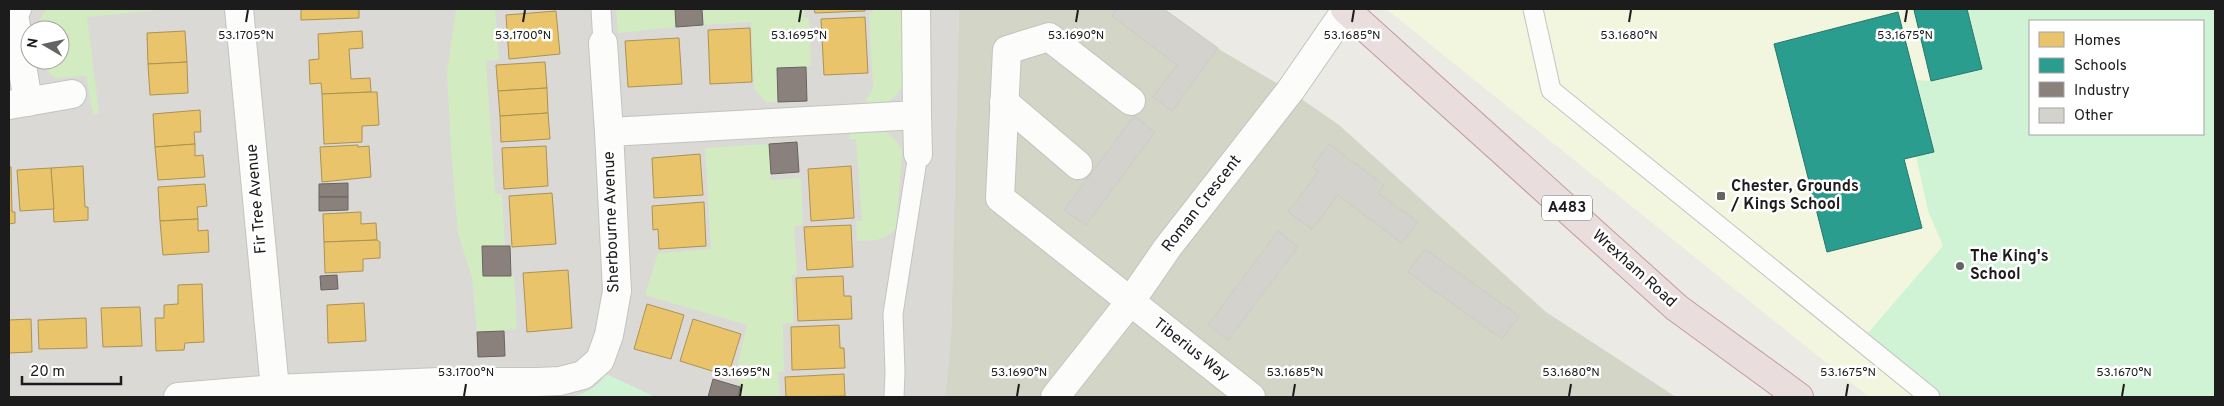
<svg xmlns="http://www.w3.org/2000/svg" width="2224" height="406" viewBox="0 0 2224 406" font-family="Overpass,sans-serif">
	<rect width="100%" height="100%" fill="#ebeae4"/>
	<path fill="#dad9d6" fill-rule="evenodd" d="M9,9H959L951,338L945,397H9ZM30,30H60V60H30Z"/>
	<path fill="#f3f6de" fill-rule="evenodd" d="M1386,9H2215V397H1869ZM2030,21H2203V134H2030Z"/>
	<polygon fill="#d3d5c6" points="959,9 1151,9 1290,91 1339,125 1546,312 1676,397 945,397 951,338"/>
	<g fill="#d2ebc1">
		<path d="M46,9H169L87,17L99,113L93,115L86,76L55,78C48,72 44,68 41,60H60V30H37L38,23Z"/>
		<polygon points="456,9 495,9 499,60 486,61 495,194 502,194 505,246 483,276 514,275 517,329 477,332 472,277 458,234 451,149 447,73"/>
		<polygon points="616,9 675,9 676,27 618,33"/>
		<polygon points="702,9 804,9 804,18 809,18 811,66 777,68 778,102 766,102 754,89 751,22 703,25"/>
		<path d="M873,9H903V86C892,101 888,103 870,107L866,99L872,91L873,87L869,13L873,12Z"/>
		<path d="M882,131C893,135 898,141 902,152L896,228C885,242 873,240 857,241L856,221H862L856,139H849L851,133Z"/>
		<polygon points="769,144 771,180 801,178 803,225 794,226 797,275 792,275 794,323 783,324 784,371 778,372 780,397 738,397 740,387 739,380 728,376 735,375 747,325 645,295 658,253 711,249 705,148"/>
	</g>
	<g fill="#d1f3d5" fill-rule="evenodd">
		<path d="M1967,9H2215V397H1930L1860,342L1943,246L1928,211L1916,156L1934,151L1916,80L1931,81L1982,69ZM2030,21H2203V134H2030Z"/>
		<path d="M606,374L651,395L652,397H571C585,394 598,387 606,374Z"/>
	</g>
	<g fill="#e9c46a" stroke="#ac9253">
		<polygon points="301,9 359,9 359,18 301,20"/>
		<polygon points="814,9 865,9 865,11 815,13"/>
		<polygon points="556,11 560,54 509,59 506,15"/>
		<polygon points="865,17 868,73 824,75 821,19"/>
		<polygon points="750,28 752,82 710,84 708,30"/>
		<polygon points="185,31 187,62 148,64 147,33"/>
		<polygon points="362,31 363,48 349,49 351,79 370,78 371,92 322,94 321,83 310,84 309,60 319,59 318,34"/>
		<polygon points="679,38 682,84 628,87 625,41"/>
		<polygon points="187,62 188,93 150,95 148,64"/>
		<polygon points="545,62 547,88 498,91 496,65"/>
		<polygon points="547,88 548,113 500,116 498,91"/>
		<polygon points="371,92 377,92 379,125 362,126 362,142 324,144 322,94"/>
		<polygon points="200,110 201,132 194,132 195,144 155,147 153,114"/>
		<polygon points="548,113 550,139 501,142 500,116"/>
		<polygon points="195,144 195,156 203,155 205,177 158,180 155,147"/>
		<polygon points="358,145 358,147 369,146 371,177 322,182 320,147"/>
		<polygon points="546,146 548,186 504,189 502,148"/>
		<polygon points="700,154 703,195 654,198 652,158"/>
		<polygon points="83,166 85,207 88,207 88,220 54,222 51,168"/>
		<polygon points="851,166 854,218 811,221 808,169"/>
		<polygon points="9,167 11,167 12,212 15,212 15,223 9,224"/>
		<polygon points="51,168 54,209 20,211 17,170"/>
		<polygon points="205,184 207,206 197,207 198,219 160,221 158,187"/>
		<polygon points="552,193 556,244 512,247 509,196"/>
		<polygon points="704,202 706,246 659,249 658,229 653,230 652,206"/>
		<polygon points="361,212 361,224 376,223 377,240 324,242 323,214"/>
		<polygon points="198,219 198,231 208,230 209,252 163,255 160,221"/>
		<polygon points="851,225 853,267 807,270 804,227"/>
		<polygon points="377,240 380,242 380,258 363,259 363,271 325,273 324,242"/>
		<polygon points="568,270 572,328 527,332 523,273"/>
		<polygon points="843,276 844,296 851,296 852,319 798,321 796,278"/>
		<polygon points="202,284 204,342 185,343 184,350 156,351 155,318 164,318 164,305 178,304 178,285"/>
		<polygon points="364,303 366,341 328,343 327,305"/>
		<polygon points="647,304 684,315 671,359 634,349"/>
		<polygon points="140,307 142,346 103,347 101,308"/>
		<polygon points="86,318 87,348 39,349 38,320"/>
		<polygon points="31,319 32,352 9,353 9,320"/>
		<polygon points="693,319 741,334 728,376 680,361"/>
		<polygon points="839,325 840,348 844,348 845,368 792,370 791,327"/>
		<polygon points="844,374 845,396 786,397 785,377"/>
	</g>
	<g fill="#2a9d8f" stroke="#26766c">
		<polygon points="1921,9 1967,9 1982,69 1931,81 1914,10"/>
		<polygon points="1898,12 1934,152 1904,159 1922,228 1827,252 1774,44"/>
	</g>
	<g fill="#8a817c" stroke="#69635f">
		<polygon points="675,9 702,9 703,25 676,27"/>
		<polygon points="806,67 807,101 778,102 777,68"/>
		<polygon points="797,142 799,172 771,174 769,144"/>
		<polygon points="348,183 348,197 319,197 319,184"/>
		<polygon points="319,197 348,197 348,210 319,211"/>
		<polygon points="482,246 510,246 511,276 483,276"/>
		<polygon points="337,275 338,289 321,290 320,276"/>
		<polygon points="504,331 505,356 478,357 477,332"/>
		<polygon points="713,379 740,387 738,397 708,397"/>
	</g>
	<g fill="#d3d2cd" stroke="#cecbc5">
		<polygon points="1117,9 1164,9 1218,48 1172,111 1153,97 1177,65 1112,16"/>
		<polygon points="1134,116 1155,132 1086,225 1064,210"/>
		<polygon points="1329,144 1384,185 1378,193 1418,222 1402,243 1338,195 1312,229 1288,212 1319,171 1312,167"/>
		<polygon points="1278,231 1298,247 1228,340 1208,325"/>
		<polygon points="1425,249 1519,316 1502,339 1408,272"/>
	</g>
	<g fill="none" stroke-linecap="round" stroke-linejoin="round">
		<defs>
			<g id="lane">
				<polyline points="601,9 603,43"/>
				<polyline points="1533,9 1551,90 1930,397"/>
				<polyline points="894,397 895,372 893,314 918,154"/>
			</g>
			<g id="street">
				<polyline points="17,9 14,14 28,102"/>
				<polyline points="239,9 275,389"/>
				<polyline points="603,43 609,132"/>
				<polyline points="1131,101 1049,37 1007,50 1000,198 1251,397"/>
				<polyline points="1004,102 1078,165"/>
				<polyline points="9,105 72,94"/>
				<polyline points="917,115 918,154"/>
				<polyline points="178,397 275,389 439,382 537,382 560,381 583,375 600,360 609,335 617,291 609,132 917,115 916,9"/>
				<polyline points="1055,397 1130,302 1168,247 1290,91 1346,10"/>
			</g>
			<polyline id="highway" points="1345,9 1677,308 1799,397"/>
		</defs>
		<use href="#lane" stroke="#c3c3c0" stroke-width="21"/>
		<use href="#street" stroke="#c3c3c0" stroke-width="30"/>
		<use href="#highway" stroke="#c29ba1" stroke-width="30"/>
		<use href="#lane" stroke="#fcfcfb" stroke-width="19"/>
		<use href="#street" stroke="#fcfcfb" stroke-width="28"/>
		<use href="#highway" stroke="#eadddd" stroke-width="28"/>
	</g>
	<path fill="none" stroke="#1c1c1c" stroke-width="2" d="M246,22L248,10M523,22L525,10M799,22L801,10M1076,22L1078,10M1352,22L1354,10M1629,22L1631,10M1905,22L1907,10M464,396L466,384M740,396L742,384M1017,396L1019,384M1293,396L1295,384M1569,396L1571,384M1846,396L1848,384M2122,396L2124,384"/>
	<g fill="#646462" stroke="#fff" stroke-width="2">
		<rect x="1716" y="191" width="10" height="10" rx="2.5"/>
		<circle cx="1960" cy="266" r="5"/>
	</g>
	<g text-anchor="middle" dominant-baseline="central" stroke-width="5" stroke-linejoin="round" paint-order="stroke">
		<rect fill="#fff" stroke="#606060" stroke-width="1" x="1542" y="195.5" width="50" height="25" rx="4"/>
		<g font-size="15" font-weight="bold" fill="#1c1c1c">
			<text x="1567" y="208">A483</text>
		</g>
		<g font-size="16" font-weight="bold" fill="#1c1c1c" stroke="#fff" text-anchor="start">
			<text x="1731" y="187">Chester, Grounds<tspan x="1731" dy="18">/ Kings School</tspan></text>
			<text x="1970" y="257">The King's<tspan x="1970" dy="18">School</tspan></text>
		</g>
		<g font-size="16" fill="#1c1c1c" stroke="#fff">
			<text transform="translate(257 199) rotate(-95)">Fir Tree Avenue</text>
			<text transform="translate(1202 204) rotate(-52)">Roman Crescent</text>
			<text transform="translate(612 222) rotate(-92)">Sherbourne Avenue</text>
			<text transform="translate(1634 269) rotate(42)">Wrexham Road</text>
			<text transform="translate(1191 350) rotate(38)">Tiberius Way</text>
		</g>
	</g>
	<g font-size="12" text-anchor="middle" fill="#1c1c1c" stroke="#fff" stroke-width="5" stroke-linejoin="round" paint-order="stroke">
		<text x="246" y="39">53.1705°N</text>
		<text x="523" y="39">53.1700°N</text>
		<text x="799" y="39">53.1695°N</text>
		<text x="1076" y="39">53.1690°N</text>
		<text x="1352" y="39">53.1685°N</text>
		<text x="1629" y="39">53.1680°N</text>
		<text x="1905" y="39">53.1675°N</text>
		<text x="466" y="376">53.1700°N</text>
		<text x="742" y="376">53.1695°N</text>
		<text x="1019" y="376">53.1690°N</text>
		<text x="1295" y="376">53.1685°N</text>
		<text x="1571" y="376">53.1680°N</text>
		<text x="1848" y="376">53.1675°N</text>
		<text x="2124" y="376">53.1670°N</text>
	</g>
	<rect width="2224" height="406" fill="none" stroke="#1c1c1c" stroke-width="20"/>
	<rect x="2029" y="20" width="175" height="115" fill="#ffffff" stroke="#a4a4a4"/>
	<rect x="2039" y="32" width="25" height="15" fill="#e9c46a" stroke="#a4a4a4"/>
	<text x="2074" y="45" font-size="15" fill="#1c1c1c">Homes</text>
	<rect x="2039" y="58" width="25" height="15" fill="#2a9d8f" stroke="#a4a4a4"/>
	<text x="2074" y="70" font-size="15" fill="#1c1c1c">Schools</text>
	<rect x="2039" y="82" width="25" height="15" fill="#8a817c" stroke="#a4a4a4"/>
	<text x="2074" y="95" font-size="15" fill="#1c1c1c">Industry</text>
	<rect x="2039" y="108" width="25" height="15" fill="#d3d2cd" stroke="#a4a4a4"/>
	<text x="2074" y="120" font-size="15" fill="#1c1c1c">Other</text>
	<g transform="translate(45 45) rotate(279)"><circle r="24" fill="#ffffff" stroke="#a4a4a4"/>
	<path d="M0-4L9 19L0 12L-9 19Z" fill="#646462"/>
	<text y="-8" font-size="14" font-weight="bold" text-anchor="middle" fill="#1c1c1c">N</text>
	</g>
	<path d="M22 376v8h99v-8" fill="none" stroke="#1c1c1c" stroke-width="2.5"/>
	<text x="30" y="376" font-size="15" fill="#1c1c1c" stroke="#ffffff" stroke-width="4" paint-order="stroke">20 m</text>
</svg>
